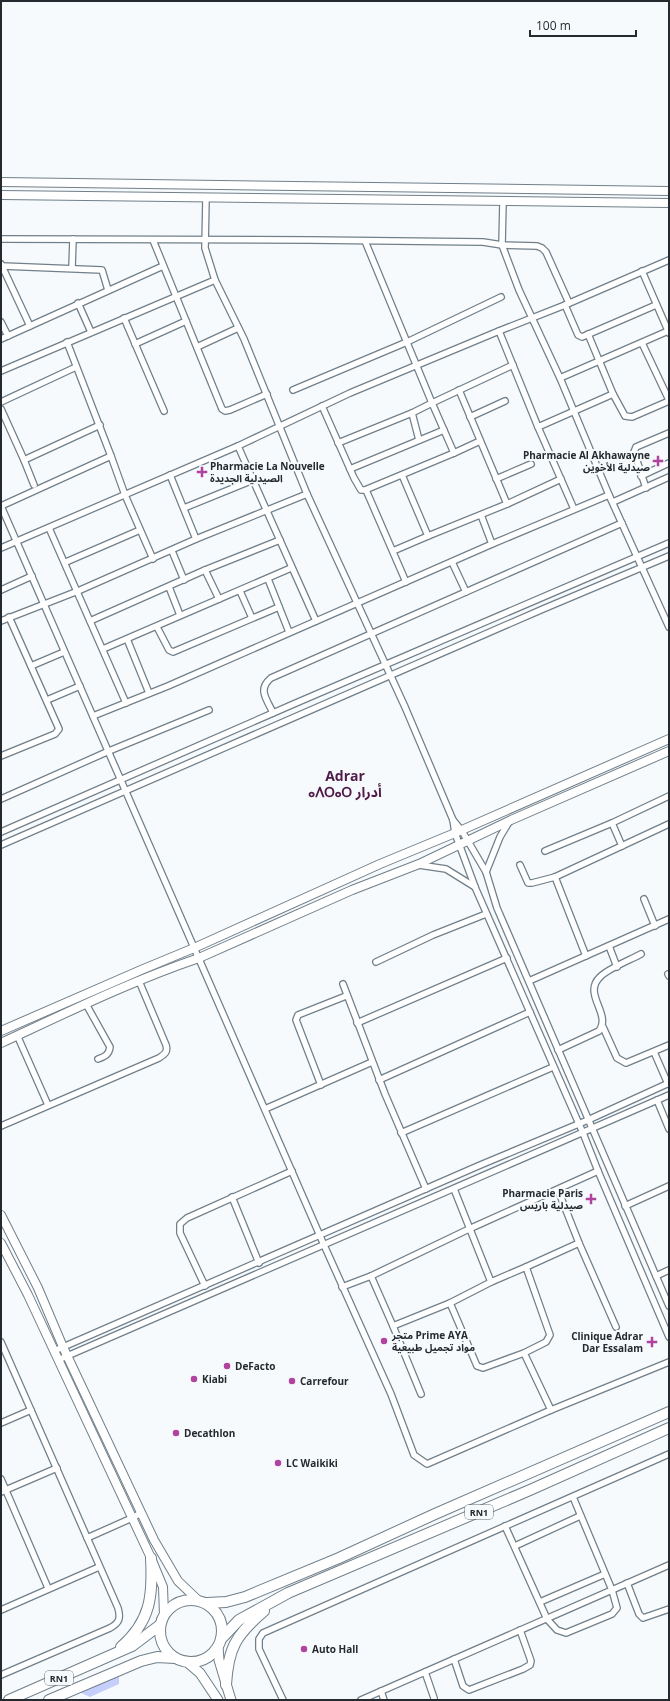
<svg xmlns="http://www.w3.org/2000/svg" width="670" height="1701" viewBox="0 0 670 1701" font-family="'Open Sans','Noto Sans Arabic','Noto Sans Tifinagh',sans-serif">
	<rect width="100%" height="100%" fill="#f6fafc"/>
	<polygon fill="#c6cffb" points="119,1672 119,1684 90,1697 77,1691"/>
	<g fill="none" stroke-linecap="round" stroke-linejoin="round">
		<defs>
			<g id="street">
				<polyline points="206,198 205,248 215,280 244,339 307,494 405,707 453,820 455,833 475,887 583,1133 598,1171 669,1337"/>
				<polyline points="503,202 502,245 519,290 560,378 609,495 669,627"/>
				<polyline points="1,239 310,240 483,242 502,245 537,246 542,248 546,252 569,303"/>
				<polyline points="153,240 222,409 225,411 230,410 267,394"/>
				<polyline points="365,241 432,403 513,365"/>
				<polyline points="1,264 30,326"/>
				<polyline points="2,266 102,270 108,290"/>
				<polyline points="72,268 73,239"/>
				<polyline points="642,271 669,333"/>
				<polyline points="78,303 91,332"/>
				<polyline points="565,305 578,335 582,337 656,305"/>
				<polyline points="124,318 164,411"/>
				<polyline points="1,322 8,336"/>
				<polyline points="499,331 538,427 613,394"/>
				<polyline points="588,334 613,394 625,416 632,417 669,401"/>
				<polyline points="1,339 163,266"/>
				<polyline points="67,342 111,456"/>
				<polyline points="642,343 669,400"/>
				<polyline points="135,344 186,321"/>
				<polyline points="197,347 238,328"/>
				<polyline points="1,371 215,280"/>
				<polyline points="560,378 668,331"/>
				<polyline points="293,390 407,342 501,297"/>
				<polyline points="459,390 507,504 561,479"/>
				<polyline points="1,402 76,367"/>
				<polyline points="322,406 354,478 361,490 365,490 454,453 432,403 412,413 419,440"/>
				<polyline points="1,409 24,460 100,425"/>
				<polyline points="470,417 505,401"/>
				<polyline points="538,427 574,509"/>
				<polyline points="338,443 412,413"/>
				<polyline points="454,453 480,441"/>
				<polyline points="24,460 34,485"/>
				<polyline points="350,469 444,430"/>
				<polyline points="170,475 196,539"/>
				<polyline points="402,475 428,536 507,504"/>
				<polyline points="641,476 669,463"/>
				<polyline points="496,479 531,464"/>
				<polyline points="253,480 316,621"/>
				<polyline points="646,488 634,452 636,447 669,433"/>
				<polyline points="366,490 406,582"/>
				<polyline points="613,502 669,477"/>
				<polyline points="1,506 324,1245 391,1394 414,1455 427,1464 551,1410 669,1362"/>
				<polyline points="1,506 111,456 125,495 153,559"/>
				<polyline points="184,508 253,480 238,446"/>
				<polyline points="481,515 492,544"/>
				<polyline points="49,528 126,703"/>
				<polyline points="1,548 238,446 350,393 499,331 565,305 669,260"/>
				<polyline points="172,551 184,580"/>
				<polyline points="393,551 428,536"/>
				<polyline points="66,562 140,530"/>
				<polyline points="452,562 466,592"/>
				<polyline points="205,570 219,599"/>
				<polyline points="268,579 289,632"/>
				<polyline points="169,587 180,615"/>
				<polyline points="1,590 32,576"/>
				<polyline points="240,591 252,618"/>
				<polyline points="1,621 78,591 196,539 307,494"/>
				<polyline points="90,621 205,570 280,540"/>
				<polyline points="157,627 169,650 173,652 279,607"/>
				<polyline points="127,639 149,693"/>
				<polyline points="103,649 291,568"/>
				<polyline points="31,666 64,652"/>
				<polyline points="47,700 80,686"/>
				<path d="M273,713C267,699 257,690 271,678L622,523"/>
				<polyline points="93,716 168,686 492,544 609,495"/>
				<polyline points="1,756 55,734 59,729 9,617"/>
				<polyline points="1,799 109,751 209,710"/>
				<polyline points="453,820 462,831 486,872 497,908 669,1306"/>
				<polyline points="612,823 622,846"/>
				<polyline points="1,832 296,703 669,543"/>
				<polyline points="1,845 543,609 669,556"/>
				<polyline points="545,851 612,823 669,796"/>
				<polyline points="419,865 446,869 475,887"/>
				<polyline points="520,865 528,883 532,883 555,877 669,824"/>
				<polyline points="486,872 500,837 509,822"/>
				<polyline points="555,877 586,956"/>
				<polyline points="644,899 655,926"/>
				<polyline points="609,946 617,967"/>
				<polyline points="376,962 433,935 486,914"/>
				<polyline points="668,974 669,976"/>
				<polyline points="529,981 669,919"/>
				<polyline points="343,984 385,1094 426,1189"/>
				<path d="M86,1004L110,1047C109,1055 104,1057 98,1059"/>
				<polyline points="357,1023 507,958"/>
				<polyline points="603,1027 617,1058 626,1063 669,1045"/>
				<polyline points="17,1035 48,1105"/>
				<path d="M558,1050L599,1031C612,1014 582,994 600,977C607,969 630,960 641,954"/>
				<polyline points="654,1052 668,1084"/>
				<polyline points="379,1080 530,1012"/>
				<polyline points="321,1085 296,1020 298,1015 346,996"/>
				<polyline points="657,1100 669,1129"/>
				<polyline points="265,1109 372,1062"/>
				<path d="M1,1126L159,1058C165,1054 168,1052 166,1045L139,981"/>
				<polyline points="401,1133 553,1067"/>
				<polyline points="454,1189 491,1282 526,1267 550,1335 546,1342 524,1353 551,1410"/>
				<polyline points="232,1197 259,1263"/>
				<polyline points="625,1206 669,1186"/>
				<polyline points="579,1243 616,1327"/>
				<polyline points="526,1267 579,1243 558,1190"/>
				<polyline points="371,1276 393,1326 450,1303"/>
				<polyline points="656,1276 669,1270"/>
				<polyline points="491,1282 450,1303 477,1366 483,1368 524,1353"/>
				<polyline points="205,1286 180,1233 180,1224 187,1218 292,1171"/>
				<polyline points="342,1287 371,1276 469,1229 598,1171"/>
				<polyline points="393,1326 421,1394"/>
				<path d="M1,1342L118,1608C121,1619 119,1623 110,1628L1,1675"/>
				<polyline points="54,1351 478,1166 588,1120 669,1083"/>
				<polyline points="58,1360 669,1095"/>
				<polyline points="1,1423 31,1410"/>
				<polyline points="1,1479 48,1588"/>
				<polyline points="1,1492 57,1468"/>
				<polyline points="505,1526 547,1619 557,1630 566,1633 612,1614 617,1608 612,1590 573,1497"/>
				<polyline points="87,1538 132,1518 141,1513"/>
				<polyline points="515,1546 580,1516"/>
				<polyline points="627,1583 639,1614 643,1618 669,1609"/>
				<polyline points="540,1602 605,1574"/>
				<polyline points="1,1610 99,1567"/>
				<polyline points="454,1659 463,1686 469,1690 523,1669 530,1665 531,1661 520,1630"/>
				<polyline points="425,1672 434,1698 434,1700"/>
				<polyline points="381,1691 384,1700"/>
				<polyline points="283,1700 259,1649 259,1639 263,1633 669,1454"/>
				<polyline points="361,1700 669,1565"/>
			</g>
			<g id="secondary">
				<polyline points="1,182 669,191"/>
				<polyline points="1,195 669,203"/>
				<polyline points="1,1031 141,970 194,948 380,864 455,833 669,739"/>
				<path d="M1,1043C66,1013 131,981 199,958L352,890L419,864L511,820L669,751"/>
				<polyline points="1,1215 38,1288 63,1347 154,1540 178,1581 198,1600"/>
				<polyline points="1,1243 28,1295 151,1558 163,1587 164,1615"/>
			</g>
			<g id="primary">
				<polyline points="218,1646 219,1660 231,1700"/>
				<polyline points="186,1661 200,1673 218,1700"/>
			</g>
			<g id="highway">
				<circle cx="191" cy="1631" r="31"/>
				<polyline points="207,1603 226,1602 245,1597 339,1558 435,1514 669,1412"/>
				<polyline points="221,1639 239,1620 288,1593 530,1490 669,1428"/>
				<path d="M121,1647C151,1621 153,1595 151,1558"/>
				<path d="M226,1685C228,1648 236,1635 264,1611"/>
				<polyline points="9,1700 132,1646 160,1625"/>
				<polyline points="49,1700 141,1661 157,1657 175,1658"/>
			</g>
		</defs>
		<use href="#street" stroke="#707f8a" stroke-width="8"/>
		<use href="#secondary" stroke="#707f8a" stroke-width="10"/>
		<use href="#primary" stroke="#707f8a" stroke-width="11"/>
		<use href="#highway" stroke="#707f8a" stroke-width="12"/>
		<use href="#street" stroke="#fff" stroke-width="5.5"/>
		<use href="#secondary" stroke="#fff" stroke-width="8"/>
		<use href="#primary" stroke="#fff" stroke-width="9"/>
		<use href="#highway" stroke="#fff" stroke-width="10"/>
	</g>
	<g fill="#b042a0" stroke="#f6fafc" stroke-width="1.5">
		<path d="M656 455h4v4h4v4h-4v4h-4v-4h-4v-4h4z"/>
		<path d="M200 466h4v4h4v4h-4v4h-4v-4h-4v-4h4z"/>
		<path d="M589 1193h4v4h4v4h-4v4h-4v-4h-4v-4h4z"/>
		<circle cx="384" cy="1341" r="4"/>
		<path d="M650 1336h4v4h4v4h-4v4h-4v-4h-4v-4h4z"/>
		<circle cx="227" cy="1366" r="4"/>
		<circle cx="194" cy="1379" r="4"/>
		<circle cx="292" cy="1381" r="4"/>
		<circle cx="176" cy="1433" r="4"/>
		<circle cx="278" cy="1463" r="4"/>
		<circle cx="304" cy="1649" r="4"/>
	</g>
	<g text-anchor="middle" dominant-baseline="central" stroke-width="4" stroke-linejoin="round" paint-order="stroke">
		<g fill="#f6fafc" stroke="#63686c" stroke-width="1">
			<rect x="465" y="1505" width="28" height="14" rx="3"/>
			<rect x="45" y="1671" width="28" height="14" rx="3"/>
		</g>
		<g font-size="9" font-weight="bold" fill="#242a2f">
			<text x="479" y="1512">RN1</text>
			<text x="59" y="1678">RN1</text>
		</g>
		<g font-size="10" font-weight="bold" fill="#242a2f" stroke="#f6fafc" text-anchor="start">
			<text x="650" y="455" text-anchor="end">Pharmacie Al Akhawayne<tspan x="650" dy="12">صيدلية الأخوين</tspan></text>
			<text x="210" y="466">Pharmacie La Nouvelle<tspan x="210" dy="12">الصيدلية الجديدة</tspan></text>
			<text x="583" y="1193" text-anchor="end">Pharmacie Paris<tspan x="583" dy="12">صيدلية باريس</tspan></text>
			<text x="392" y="1335">متجر Prime AYA<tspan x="392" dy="12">مواد تجميل طبيعية</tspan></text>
			<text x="643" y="1336" text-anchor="end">Clinique Adrar<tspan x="643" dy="12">Dar Essalam</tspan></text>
			<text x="235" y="1366">DeFacto</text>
			<text x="202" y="1379">Kiabi</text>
			<text x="300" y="1381">Carrefour</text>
			<text x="184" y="1433">Decathlon</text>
			<text x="286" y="1463">LC Waikiki</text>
			<text x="312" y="1649">Auto Hall</text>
		</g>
		<g font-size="14" font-weight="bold" fill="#501b49" stroke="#f6fafc">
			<text x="345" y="775">Adrar<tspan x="345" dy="16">ⴰⴷⵔⴰⵔ أدرار</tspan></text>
		</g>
	</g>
	<rect width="670" height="1701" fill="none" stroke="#242a2f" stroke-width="4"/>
	<path d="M530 30v6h106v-6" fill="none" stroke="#242a2f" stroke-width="2"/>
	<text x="536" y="30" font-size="12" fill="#242a2f" stroke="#f6fafc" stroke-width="3" paint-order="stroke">100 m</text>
</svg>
